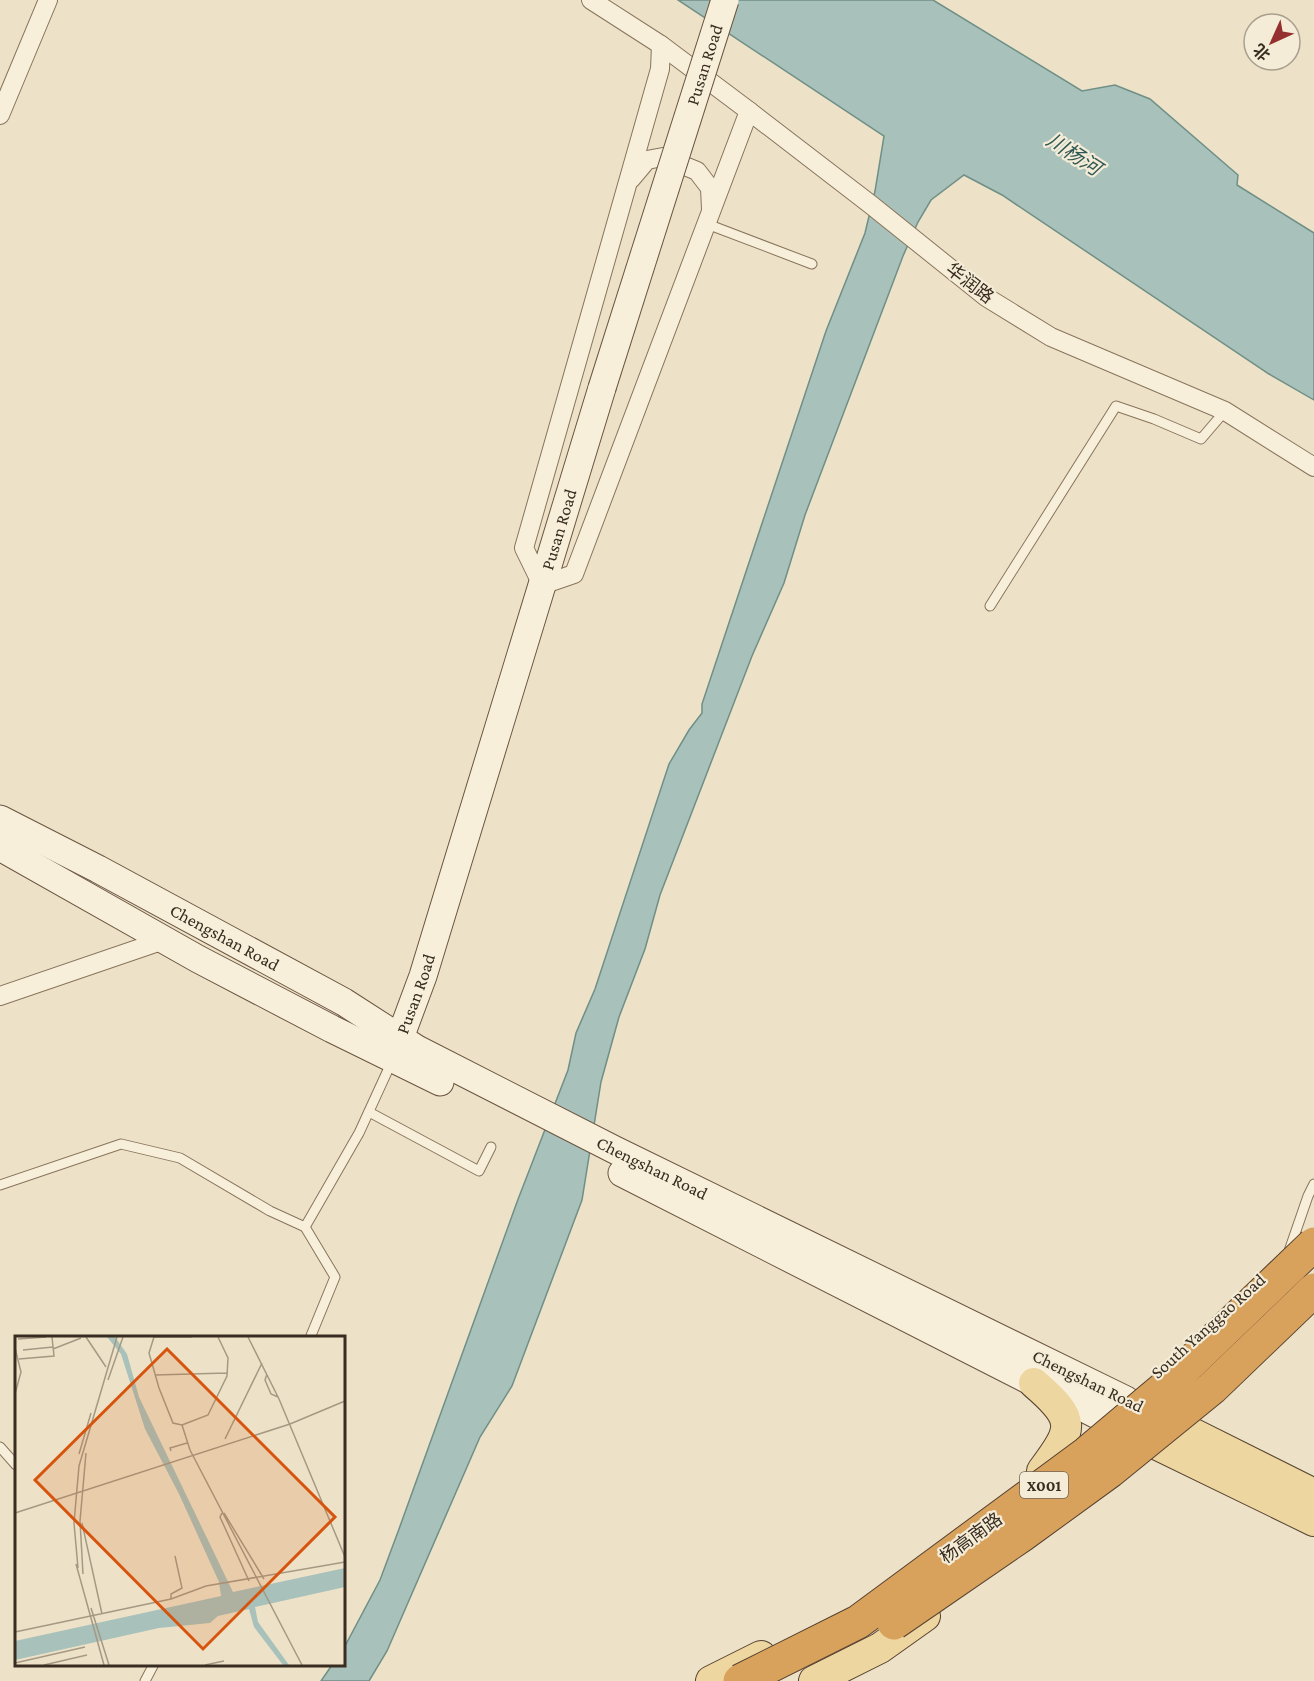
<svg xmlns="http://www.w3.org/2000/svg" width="1314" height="1681" viewBox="0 0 1314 1681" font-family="'Crimson Pro','Noto Sans SC',serif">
	<rect width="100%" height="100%" fill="#ede2c7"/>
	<polygon fill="#a8c1ba" stroke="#6f8f87" stroke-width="1.5" points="678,0 933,0 1082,91 1115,85 1150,99 1238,175 1237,185 1314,233 1314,400 1269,374 1002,195 964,175 931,200 918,222 903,256 805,515 784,583 752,656 660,895 645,949 619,1017 601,1082 582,1200 512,1386 480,1437 387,1651 369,1681 321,1681 332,1665 344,1664 344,1648 380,1580 399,1529 517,1202 568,1070 576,1033 595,989 669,764 689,730 702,713 702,704 826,331 865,233 875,191 884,136"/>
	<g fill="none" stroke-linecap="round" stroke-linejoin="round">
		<defs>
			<g id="lane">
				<polyline points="707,224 812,264"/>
				<polyline points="990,606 1116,406 1154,419 1201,439 1225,411"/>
				<polyline points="369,1112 479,1171 491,1147"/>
				<polyline points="0,1185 121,1144 180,1158 270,1211 305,1227 359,1133 392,1061"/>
				<polyline points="305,1227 335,1277 310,1338"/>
				<polyline points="1289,1251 1308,1196 1314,1184"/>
				<polyline points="0,1447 16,1465"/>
				<polyline points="145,1681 154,1664"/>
			</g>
			<g id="street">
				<polyline points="591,0 661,45 749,111 870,204 986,297 1051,337 1225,411 1314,467"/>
				<polyline points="661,45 660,69 524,548 542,585 574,574 749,111"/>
				<polyline points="0,115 48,0"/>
				<polyline points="631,179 647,160 663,157 697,171 710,188 711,209"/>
				<polyline points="0,996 164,940"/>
			</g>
			<g id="secondary">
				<path id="s1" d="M0,819L98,869L344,1002L417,1049L615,1150L1126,1400"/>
				<polyline points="0,847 198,959 332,1029 440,1082"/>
				<path id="s2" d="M394,1054L423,976L602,388"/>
				<polyline points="622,1173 1105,1419"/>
			</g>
			<g id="primary">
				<path d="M1034,1383C1077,1420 1074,1428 1042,1471"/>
				<polyline points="1150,1412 1314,1494"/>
				<polyline points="1129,1431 1314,1521"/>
				<polyline points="711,1681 761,1656"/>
				<polyline points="814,1681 880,1648 925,1616"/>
			</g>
		</defs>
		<use href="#lane" stroke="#88745d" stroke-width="11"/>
		<use href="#street" stroke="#88745d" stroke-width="20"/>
		<use href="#secondary" stroke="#6a5540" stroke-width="29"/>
		<use href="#primary" stroke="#564231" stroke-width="32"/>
		<use href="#lane" stroke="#f8efda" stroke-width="9"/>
		<use href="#street" stroke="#f8efda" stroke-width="18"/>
		<use href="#secondary" stroke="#f8efda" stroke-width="27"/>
		<use href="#primary" stroke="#eed6a1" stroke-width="30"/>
		<defs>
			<g id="secondary-bridge">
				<path id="s3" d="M602,388L725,0"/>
			</g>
			<g id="highway-bridge">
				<polyline points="894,1623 1022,1535 1110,1471 1212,1388 1314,1290"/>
				<polyline points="740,1681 858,1622 1087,1453 1162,1390 1314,1244"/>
			</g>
		</defs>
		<use href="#secondary-bridge" stroke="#6a5540" stroke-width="29" stroke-linecap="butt"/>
		<use href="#highway-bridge" stroke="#564231" stroke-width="35" stroke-linecap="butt"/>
		<use href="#secondary-bridge" stroke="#f8efda" stroke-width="27"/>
		<use href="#highway-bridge" stroke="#d8a25c" stroke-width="33"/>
	</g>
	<g text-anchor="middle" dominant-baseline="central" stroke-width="4.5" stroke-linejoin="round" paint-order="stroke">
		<rect fill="#f4ecd7" stroke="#716657" stroke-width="1.5" x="1020" y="1472" width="48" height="26" rx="4.5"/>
		<g font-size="16" font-weight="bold" fill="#392c20">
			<text x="1044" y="1485">X001</text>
		</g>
		<g font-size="18" fill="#392c20" stroke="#f4ecd7">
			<text stroke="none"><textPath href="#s3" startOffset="339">Pusan Road</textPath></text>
			<text transform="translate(970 283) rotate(37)">华润路</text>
			<text stroke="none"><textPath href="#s2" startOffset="550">Pusan Road</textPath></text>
			<text stroke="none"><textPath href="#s1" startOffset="254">Chengshan Road</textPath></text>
			<text stroke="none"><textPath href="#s2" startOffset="64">Pusan Road</textPath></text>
			<text stroke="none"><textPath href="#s1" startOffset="740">Chengshan Road</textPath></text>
			<text transform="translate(1208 1326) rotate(-42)">South Yanggao Road</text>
			<text transform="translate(1088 1381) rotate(26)">Chengshan Road</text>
			<text transform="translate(971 1538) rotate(-36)">杨高南路</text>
		</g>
		<g font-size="20" font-style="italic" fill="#305855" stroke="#f4ecd7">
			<text transform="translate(1074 154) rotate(33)">川杨河</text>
		</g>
	</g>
	<g transform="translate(15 1336)">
		<rect width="330" height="330" fill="#ede2c7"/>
		<path d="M92,1H100L112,18L124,61L218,256L330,232V251L240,271L243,286L274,329H268L239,291L234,273L203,280L195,287L144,292L0,324V305L206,260L204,246L164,158L130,93L106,18Z" fill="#a8c1ba"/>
		<path fill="none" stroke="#a59984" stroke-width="1.5" d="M71,1L91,31M138,1H177M139,1L134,17L144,52L158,87L167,89M233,1L264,63L330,221M3,3L31,1M0,12L6,36L0,58M38,13L66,2M8,14L38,11M4,23L39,20L37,1M252,38L250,44L256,58L263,61M140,39L212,37M93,44L108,1M210,103L247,27M175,114L167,89L193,79L212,40L213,22L203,1M175,114L287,329M156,115L155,112L172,107M64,118L76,77M0,177L275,88L330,65M207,177L205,181L234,245M209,177L249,243M67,187L87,278M61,228L89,329M63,232L59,187L64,130L102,1M68,238L65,185L71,117M156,263V258L167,252L160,220M76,272L94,329M0,296L156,263L191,250L330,226M0,327L70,311M29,329L72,319M190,329L209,325"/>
		<path fill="#d6540e" fill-opacity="0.15" stroke="#d6540e" stroke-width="3" d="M152,13L320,181L188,313L20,144Z"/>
		<rect width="330" height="330" fill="none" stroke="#392c20" stroke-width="3"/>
	</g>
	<g transform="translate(1272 42) rotate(225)"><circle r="28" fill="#f4ecd7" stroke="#a99f8e" stroke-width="1.5"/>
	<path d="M0-4.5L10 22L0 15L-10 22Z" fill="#943030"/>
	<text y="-9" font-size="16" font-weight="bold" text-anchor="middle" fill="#392c20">北</text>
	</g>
</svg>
